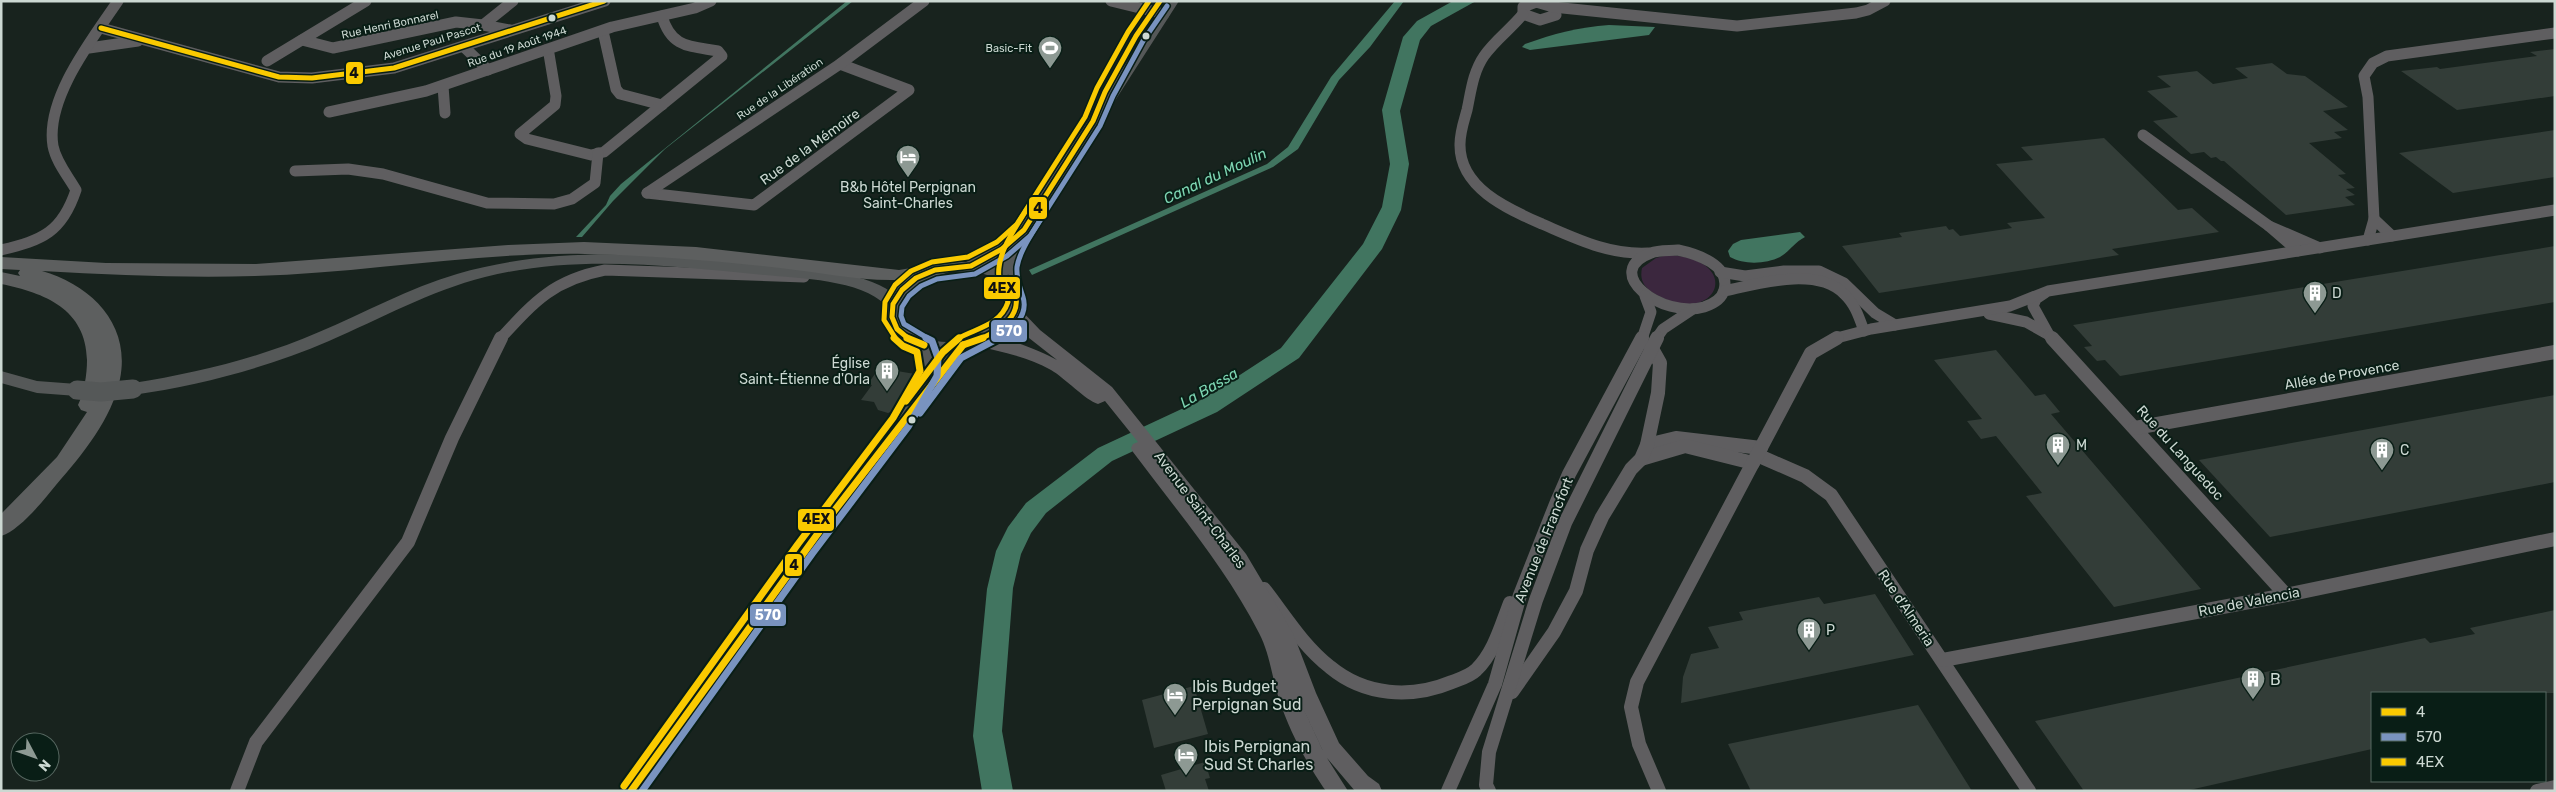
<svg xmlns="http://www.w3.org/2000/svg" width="2556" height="792" viewBox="0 0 2556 792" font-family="Rubik,sans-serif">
	<rect width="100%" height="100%" fill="#18231e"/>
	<path fill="#3b273e" d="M1667,255C1746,258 1718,329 1657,295C1646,289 1639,282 1642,268L1656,258Z"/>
	<g fill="#417560">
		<polygon points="847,1 853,1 665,149 613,201 582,237 576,237 606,205 610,196 621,184"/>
		<polygon points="1395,1 1404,1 1370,47 1339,80 1298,149 1273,167 1032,275 1029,270 1267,164 1288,147 1331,77"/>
		<polygon points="1453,1 1476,1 1431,26 1420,40 1400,111 1409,164 1401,210 1382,249 1299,358 1217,412 1112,461 1046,513 1031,533 1021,554 1013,588 1002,731 1013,791 982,791 973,736 987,589 996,551 1008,527 1026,503 1098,448 1203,399 1281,348 1363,244 1382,207 1390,164 1382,110 1403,37 1417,21"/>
		<path d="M1609,25L1655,27L1649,35L1530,50L1522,47L1525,44C1553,34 1579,27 1609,25Z"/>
		<path d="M1800,232L1805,237C1795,242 1790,251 1780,257C1766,264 1744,265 1730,257L1728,251L1733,244L1741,240Z"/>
	</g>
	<g fill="#333d38">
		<polygon points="2555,49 2555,96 2457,110 2401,71 2437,67 2440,69 2537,56 2530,52"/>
		<polygon points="2272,63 2287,74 2305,76 2348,107 2323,111 2348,130 2334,132 2342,138 2309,143 2346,174 2338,175 2355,188 2346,189 2355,195 2345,197 2355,205 2286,215 2224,161 2221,161 2216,157 2211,158 2204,152 2191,154 2153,121 2178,117 2147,91 2171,87 2157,76 2197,71 2213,84 2248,78 2235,68"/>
		<polygon points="2555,130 2555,177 2453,193 2399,153"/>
		<polygon points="2104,138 2178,210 2192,208 2219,232 2112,249 2119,255 1879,293 1842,246 1902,237 1899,233 1946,226 1949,230 1953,229 1960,236 2012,228 2007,223 2045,218 1996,164 2033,160 2021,147"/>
		<polygon points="2555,246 2555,302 2120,376 2105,360 2097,361 2084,347 2092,346 2073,325"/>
		<polygon points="1996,350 2035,396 2045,394 2060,412 2051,414 2201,589 2114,607 2026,496 2042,493 1996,436 1981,439 1967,421 1982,419 1934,360"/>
		<polygon points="879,368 915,374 909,390 896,410 888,413 878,410 874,402 861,400 872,385 868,384"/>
		<polygon points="2555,395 2555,482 2270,537 2199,460"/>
		<polygon points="1875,594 1914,655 1681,703 1683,677 1691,654 1719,648 1708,627 1743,620 1739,612 1819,597 1824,604"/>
		<polygon points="2555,610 2555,693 2372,693 2372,749 2185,791 2084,791 2035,721 2425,638 2430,643 2475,634 2470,628"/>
		<polygon points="1194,686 1208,734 1154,748 1142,700"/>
		<polygon points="1918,705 1972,791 1751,791 1728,744"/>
		<polygon points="1205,762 1210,778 1205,779 1209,791 1166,791 1161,775"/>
	</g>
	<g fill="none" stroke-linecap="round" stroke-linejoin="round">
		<g stroke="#5f5e60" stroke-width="11">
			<polyline points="1111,1 1164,14"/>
			<polygon points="1536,2 1553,7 1556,15 1540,20 1523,14 1523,7"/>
			<polyline points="1553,7 1737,26 1856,13 1868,10 1885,1"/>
			<path d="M1523,14C1511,29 1495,40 1484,56C1473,72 1471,91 1467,110C1464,121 1460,132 1460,144C1459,188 1508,209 1542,224C1577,239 1609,255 1648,253"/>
			<polyline points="101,28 279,77 312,78 394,68 605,1"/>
			<polyline points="510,30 483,25 513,1"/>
			<polyline points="603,31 616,89 620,94 662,105"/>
			<polyline points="302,40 333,48 456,22 483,25"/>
			<polyline points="464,47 488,70"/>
			<polyline points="89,48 138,41"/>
			<path d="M546,50L549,54L556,96L555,105L520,134L527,139L591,155L604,152L722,56L718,51C690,46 671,48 662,16"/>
			<polyline points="267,61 366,1"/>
			<polyline points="443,86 445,113"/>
			<polyline points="329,112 426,91 612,27 695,8 711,1"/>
			<polyline points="2143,135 2269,226"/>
			<polyline points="295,171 348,169 383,174 487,203 554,204 572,199 595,183 598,153"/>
			<polyline points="647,193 754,205 909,90 840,64"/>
			<polyline points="647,193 840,64 924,1"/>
			<polyline points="2374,219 2368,97 2364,76 2373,63 2387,56 2555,33"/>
			<polyline points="2368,240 2374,219 2392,236"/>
			<path d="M1,250C43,240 62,232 76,190C68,176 56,162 53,146C45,98 93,38 118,1"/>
			<path d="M1678,250C1697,254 1731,265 1724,290C1722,299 1713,304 1704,307C1662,319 1600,272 1651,253C1659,250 1670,251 1678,250Z"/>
			<polyline points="2298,251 2269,226 2320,248"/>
			<polyline points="1720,272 1745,276 1784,271 1819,271 1844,283 1875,313 1895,325"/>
			<path d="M1724,291C1757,284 1817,266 1844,294C1855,304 1859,317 1864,331"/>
			<polyline points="1989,314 2026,322 2049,335 2033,306 2036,299 2045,293"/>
			<polyline points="2049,335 2053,339"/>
			<path d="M500,339C534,302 553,280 605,270L804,277"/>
			<polyline points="1642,339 1651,312 1645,296"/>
			<polyline points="1656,339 1663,329 1693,309"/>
			<polyline points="1833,339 1871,329 2010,306 2048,291 2555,210"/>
		</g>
		<g stroke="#5f5e60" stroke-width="14">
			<polyline points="2052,338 2286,595"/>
			<polyline points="2135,428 2555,352"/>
			<polyline points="1647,445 1676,438 1761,448"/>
			<polyline points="1757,455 1805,476 1831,495 2029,791"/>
			<polyline points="1641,459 1685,446 1753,463"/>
			<path d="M1264,589C1285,616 1303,646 1330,667C1365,696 1411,699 1452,682C1460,679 1470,676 1476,670C1494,653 1501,626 1510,603"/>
			<polyline points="1943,660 2286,595 2555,539"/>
			<polyline points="1512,692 1554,632 1576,591 1587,550 1602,517 1631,469 1641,459 1647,445 1658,393 1660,363 1651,347"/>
			<polyline points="237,791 256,742 408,542 452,438 501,338"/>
			<polyline points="1448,791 1495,684 1520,595 1556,504 1569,474 1642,338"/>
			<polyline points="1489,791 1486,785 1489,752 1536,600 1565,523 1657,338"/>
			<polyline points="1659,791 1639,744 1631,707 1637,682 1811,353 1837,338"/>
			<polyline points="2537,791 2555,787"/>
		</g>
		<path fill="#5f5e60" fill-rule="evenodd" d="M1014,307L1019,308L1040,330L1112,387L1246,554L1293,633L1316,693L1339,743L1368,776L1379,784L1382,791H1355L1327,758L1348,791H1326L1323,787C1305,760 1289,730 1279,699C1272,678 1270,654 1259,633C1226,568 1177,511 1133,452L1131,448L1133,444L1138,442L1105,401L1098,404C1085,400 1065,378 1051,370C1026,356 1001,352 973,345L971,341L973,337C994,331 1038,350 1057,360L1029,338L1009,316L1006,312ZM1297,695L1322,749L1323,751Z"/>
		<g fill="#555858" fill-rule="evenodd">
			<path d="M1167,1H1179L1032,230L1018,261L1016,279L1024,297C1016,324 997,345 968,350C854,493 750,642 644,791H620L798,544L914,394L910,389L919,368L916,348C897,343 881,326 885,305C863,280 797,278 765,275C671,266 577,254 485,277C430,291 380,319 329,341C266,368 201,385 133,395L127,393L124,389L127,385L133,383C197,373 259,358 319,332C364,313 409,288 457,274C557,245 659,254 761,264C796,268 864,271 891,292L906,278L928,268L953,261L966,262L996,245L1017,229ZM1005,254L1001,269L987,264ZM953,271C963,272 977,271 987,275C1008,284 1012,302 997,319C941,381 836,302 953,271ZM934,352L946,354L936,366Z"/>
			<polygon points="1,371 37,381 77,384 83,386 86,390 83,394 77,396 37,393 1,383"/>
		</g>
		<path fill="#5d5f5f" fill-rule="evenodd" d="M584,242L696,247L899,270L935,264L941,266L944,270L941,274C889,288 833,274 780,268C715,261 650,255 585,254C475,252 365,273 255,276C184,278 113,275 42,271C91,285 131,324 120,379C112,419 82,455 56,485C44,500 19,531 1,536V514L57,457L87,412L81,410L78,405C84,392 87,375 87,360C86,309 45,293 1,284V272L20,276L18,273L20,270L1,269V257L106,263L256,264L508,245Z"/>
		<polyline stroke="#555858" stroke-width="19" points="77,390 101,392 133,389"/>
		<defs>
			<g id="bus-1-far1">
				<polyline points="101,28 279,77 312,78 394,68 604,1"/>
				<polyline points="909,339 897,329 892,317 893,304 902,290 916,278 935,270 971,266 1002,249 1024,230 1093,121 1105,92 1136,36 1160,1"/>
				<path d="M980,339C1007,327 1029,309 1008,279"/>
			</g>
			<g id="bus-1">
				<polyline points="907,338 924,345"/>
				<polyline points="963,345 983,338"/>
				<polyline points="631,791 835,510 963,345"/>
			</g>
			<g id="bus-2-far1">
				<polyline points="929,339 904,324 901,316 902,307 909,296 921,286 937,279 975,274 1007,256 1030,236 1100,126 1113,96 1143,41 1167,6"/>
				<path d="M996,339C1011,332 1029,316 1023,297C1020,287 1016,279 1017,267C1020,250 1032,234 1041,219"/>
			</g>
			<g id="bus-2">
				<polyline points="920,413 961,358 999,338"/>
				<polyline points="642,791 812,554 908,427 937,376 938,358 932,341 926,338"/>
			</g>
			<g id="bus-3-far1">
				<polyline points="896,339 884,320 885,302 895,285 911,271 932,262 968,257 997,242 1017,224 1085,117 1097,88 1128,32 1149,1"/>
				<path d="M957,339C976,328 1000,326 1008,302C1006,296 1002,290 1000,284C993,258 1014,230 1027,209"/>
			</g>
			<g id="bus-3">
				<polyline points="906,401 943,352 959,338"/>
				<polyline points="624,786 798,544 893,418 920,371 917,352 903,346 894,338"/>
			</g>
		</defs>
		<use href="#bus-1-far1" stroke="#091e16" stroke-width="8"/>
		<use href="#bus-1" stroke="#091e16" stroke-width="11"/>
		<use href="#bus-2-far1" stroke="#091e16" stroke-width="8"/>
		<use href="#bus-2" stroke="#091e16" stroke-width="11"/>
		<use href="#bus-3-far1" stroke="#091e16" stroke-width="8"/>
		<use href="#bus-3" stroke="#091e16" stroke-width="11"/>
		<use href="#bus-1-far1" stroke="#faca00" stroke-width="5"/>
		<use href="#bus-1" stroke="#faca00" stroke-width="7"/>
		<use href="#bus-2-far1" stroke="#7993bf" stroke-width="5"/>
		<use href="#bus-2" stroke="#7993bf" stroke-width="7"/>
		<use href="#bus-3-far1" stroke="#faca00" stroke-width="5"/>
		<use href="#bus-3" stroke="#faca00" stroke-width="7"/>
	</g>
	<defs>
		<symbol id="stadium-pin" viewBox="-11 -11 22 30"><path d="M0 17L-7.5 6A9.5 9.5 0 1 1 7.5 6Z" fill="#8d9993" stroke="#091e16"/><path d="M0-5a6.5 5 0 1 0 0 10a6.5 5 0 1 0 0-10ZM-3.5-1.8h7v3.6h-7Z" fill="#fff"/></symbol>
		<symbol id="hotel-pin" viewBox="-11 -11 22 30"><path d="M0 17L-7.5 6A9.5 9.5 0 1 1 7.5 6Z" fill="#8d9993" stroke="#091e16"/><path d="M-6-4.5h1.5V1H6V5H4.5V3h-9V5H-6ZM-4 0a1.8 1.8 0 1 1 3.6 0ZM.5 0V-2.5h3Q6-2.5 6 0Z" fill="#fff"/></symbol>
		<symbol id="building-pin" viewBox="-11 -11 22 30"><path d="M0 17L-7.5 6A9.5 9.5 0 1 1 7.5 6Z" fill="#8d9993" stroke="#091e16"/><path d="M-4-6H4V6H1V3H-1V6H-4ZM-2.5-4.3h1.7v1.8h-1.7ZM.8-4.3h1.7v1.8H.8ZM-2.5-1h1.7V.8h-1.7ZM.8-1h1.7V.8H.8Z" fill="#fff"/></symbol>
	</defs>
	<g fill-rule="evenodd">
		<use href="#stadium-pin" x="1036" y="34" width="28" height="38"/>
		<use href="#hotel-pin" x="894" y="143" width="28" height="38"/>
		<use href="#building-pin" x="2301" y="279" width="28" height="38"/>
		<use href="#building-pin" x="873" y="357" width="28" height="38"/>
		<use href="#building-pin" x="2044" y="431" width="28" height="38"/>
		<use href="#building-pin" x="2368" y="436" width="28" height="38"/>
		<use href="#building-pin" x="1795" y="616" width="28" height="38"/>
		<use href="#building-pin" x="2239" y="665" width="28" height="38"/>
		<use href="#hotel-pin" x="1161" y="681" width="28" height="38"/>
		<use href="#hotel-pin" x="1172" y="741" width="28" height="38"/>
	</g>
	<g fill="#ccd8d2" stroke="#091e16" stroke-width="2">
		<circle cx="552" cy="18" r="4.5"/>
		<circle cx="1146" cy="36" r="4.5"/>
		<circle cx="912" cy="420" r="4.5"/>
	</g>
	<g text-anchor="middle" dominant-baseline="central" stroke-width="4" stroke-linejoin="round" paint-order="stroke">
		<g font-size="11" fill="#ccd8d2" stroke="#091e16">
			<text transform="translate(390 25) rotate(-12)">Rue Henri Bonnarel</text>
			<text transform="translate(432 42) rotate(-17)">Avenue Paul Pascot</text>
			<text transform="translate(517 47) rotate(-19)">Rue du 19 Août 1944</text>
			<text transform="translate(780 89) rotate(-34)">Rue de la Libération</text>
		</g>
		<g font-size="11" fill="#ccd8d2" stroke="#091e16" text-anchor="end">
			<text x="1032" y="48">Basic-Fit</text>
		</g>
		<g font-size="14" fill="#ccd8d2" stroke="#091e16">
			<text transform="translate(810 147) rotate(-36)">Rue de la Mémoire</text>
			<text transform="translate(2342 375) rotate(-10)">Allée de Provence</text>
			<text transform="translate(2180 453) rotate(48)">Rue du Languedoc</text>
			<text transform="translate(1200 510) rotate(53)">Avenue Saint-Charles</text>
			<text transform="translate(1544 540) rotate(-68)">Avenue de Francfort</text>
			<text transform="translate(2249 602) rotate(-11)">Rue de Valencia</text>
			<text transform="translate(1906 608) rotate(56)">Rue d'Almeria</text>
		</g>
		<g font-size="14" fill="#ccd8d2" stroke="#091e16" text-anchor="start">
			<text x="908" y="187" text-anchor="middle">B&amp;b Hôtel Perpignan<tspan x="908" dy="16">Saint-Charles</tspan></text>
			<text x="2332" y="293">D</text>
			<text x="870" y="363" text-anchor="end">Église<tspan x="870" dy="16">Saint-Étienne d'Orla</tspan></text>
			<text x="2076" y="445">M</text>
			<text x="2400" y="450">C</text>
			<text x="1826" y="630">P</text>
		</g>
		<g font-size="15" font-style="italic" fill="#7dd5b2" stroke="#091e16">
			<text transform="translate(1215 176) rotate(-25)">Canal du Moulin</text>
			<text transform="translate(1209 388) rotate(-30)">La Bassa</text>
		</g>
		<g font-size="16" fill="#ccd8d2" stroke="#091e16" text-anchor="start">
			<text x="2270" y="679">B</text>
			<text x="1192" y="686">Ibis Budget<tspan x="1192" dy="18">Perpignan Sud</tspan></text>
			<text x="1204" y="746">Ibis Perpignan<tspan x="1204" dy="18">Sud St Charles</tspan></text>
		</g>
	</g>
	<g stroke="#091e16" stroke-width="2">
		<rect x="345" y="61" width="19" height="24" rx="5" fill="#faca00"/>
		<rect x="1028" y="196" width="20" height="24" rx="5" fill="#faca00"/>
		<rect x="983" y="276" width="38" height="24" rx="5" fill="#faca00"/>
		<rect x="990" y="319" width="38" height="24" rx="5" fill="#7993bf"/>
		<rect x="797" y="508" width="38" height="24" rx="5" fill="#faca00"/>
		<rect x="784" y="553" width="19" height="24" rx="5" fill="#faca00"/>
		<rect x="749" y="603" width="38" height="24" rx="5" fill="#7993bf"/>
	</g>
	<g font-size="14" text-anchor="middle" font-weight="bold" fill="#fff">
		<text x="1009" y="336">570</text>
		<text x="768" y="620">570</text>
	</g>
	<g font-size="14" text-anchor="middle" font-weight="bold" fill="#111">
		<text x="354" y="78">4</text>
		<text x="1038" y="213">4</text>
		<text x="1002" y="293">4EX</text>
		<text x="816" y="524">4EX</text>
		<text x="794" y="570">4</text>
	</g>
	<rect width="2556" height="792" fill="none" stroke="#ccd8d2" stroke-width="5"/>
	<rect x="2371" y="692" width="175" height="90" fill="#091e16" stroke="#576861"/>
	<rect x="2381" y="708" width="25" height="8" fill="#faca00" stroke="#576861"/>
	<text x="2416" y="717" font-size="15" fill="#ccd8d2">4</text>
	<rect x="2381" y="733" width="25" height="8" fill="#7993bf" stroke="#576861"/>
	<text x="2416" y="742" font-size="15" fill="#ccd8d2">570</text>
	<rect x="2381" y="758" width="25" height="8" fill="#faca00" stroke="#576861"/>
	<text x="2416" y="767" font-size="15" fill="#ccd8d2">4EX</text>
	<g transform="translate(35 757) rotate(131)"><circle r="24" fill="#091e16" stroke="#576861"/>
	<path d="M0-4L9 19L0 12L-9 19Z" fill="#8d9993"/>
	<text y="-8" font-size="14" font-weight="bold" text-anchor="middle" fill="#ccd8d2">N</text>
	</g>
</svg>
